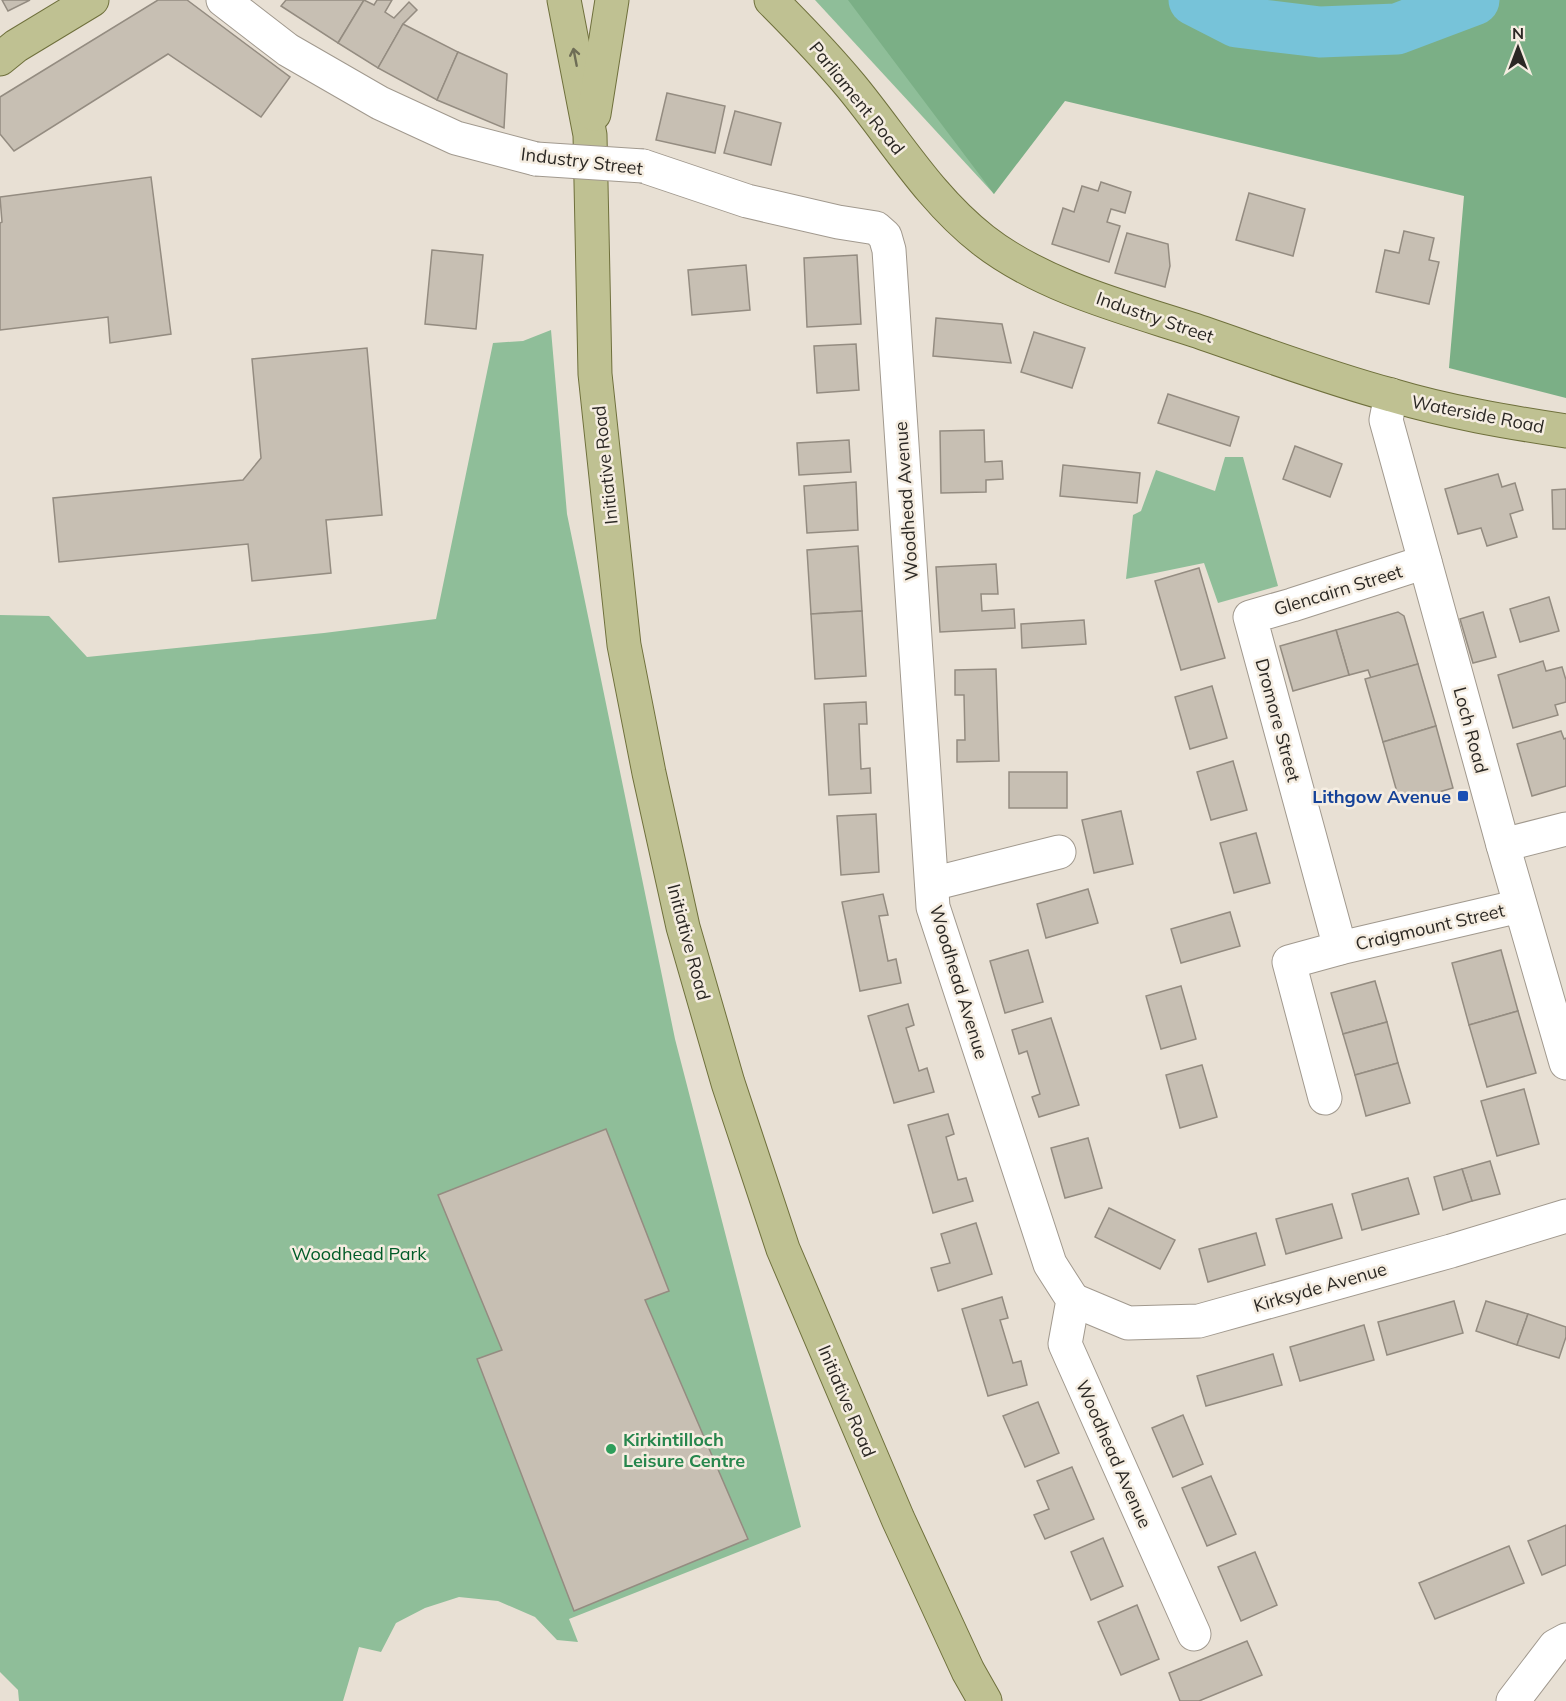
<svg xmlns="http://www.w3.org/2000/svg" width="1566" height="1701" viewBox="0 0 1566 1701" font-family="Mulish,sans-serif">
	<rect width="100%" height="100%" fill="#e8e0d4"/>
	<g fill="#8fbe99">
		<polygon points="815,0 1026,0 994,194"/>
		<polygon points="551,330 567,514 675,1039 801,1527 569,1619 578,1642 557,1640 535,1617 498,1601 459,1597 425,1608 396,1623 381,1652 359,1647 343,1701 19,1701 18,1690 0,1672 0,615 49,616 87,657 324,633 436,619 493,343 523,341"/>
		<polygon points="1225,457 1243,457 1278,586 1218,603 1204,563 1126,579 1133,515 1141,511 1156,470 1215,491"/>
	</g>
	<polygon fill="#7baf86" points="848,0 1566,0 1566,398 1449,368 1464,196 1065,101 994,194"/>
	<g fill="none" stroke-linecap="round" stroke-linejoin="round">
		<polyline stroke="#77c3d9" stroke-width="51" points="1194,0 1237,22 1320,32 1397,29 1474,0"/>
	</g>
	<g fill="#c7bfb3" stroke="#948c81" stroke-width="1.5">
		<polygon points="2,0 30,0 8,11"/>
		<polygon points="158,0 187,0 290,77 261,117 168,54 14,151 0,134 0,97"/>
		<polygon points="286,0 364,0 338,43 281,6"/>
		<polygon points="364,0 374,5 377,0 392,0 385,12 394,18 409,2 417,10 403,24 378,68 338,43"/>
		<polygon points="403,24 458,52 437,100 378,68"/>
		<polygon points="458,52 507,74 504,128 437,100"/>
		<polygon points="667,93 725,106 715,153 656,140"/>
		<polygon points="735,111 781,123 771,165 724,153"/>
		<polygon points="151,177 171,334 110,343 108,317 0,330 0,223 2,222 0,197"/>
		<polygon points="1101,182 1131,192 1125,213 1111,209 1107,222 1120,226 1109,262 1052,244 1063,208 1074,212 1082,186 1098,191"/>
		<polygon points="1249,193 1305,209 1293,256 1236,240"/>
		<polygon points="1404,231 1434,238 1429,260 1439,262 1429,304 1376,292 1385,250 1399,253"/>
		<polygon points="1127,233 1168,244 1170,266 1165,287 1115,273"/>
		<polygon points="432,250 483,255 476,329 425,324"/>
		<polygon points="857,255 861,324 807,327 804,258"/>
		<polygon points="746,265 750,310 692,315 688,270"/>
		<polygon points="936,318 1002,324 1011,363 933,356"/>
		<polygon points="1034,332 1085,348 1072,388 1021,372"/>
		<polygon points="856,344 859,390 817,393 814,346"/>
		<polygon points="367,348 382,515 326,520 331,573 252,581 248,544 59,562 53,498 243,480 261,458 252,359"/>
		<polygon points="1168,394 1239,417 1230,446 1158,423"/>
		<polygon points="984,430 985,462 1002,461 1003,479 986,480 986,492 941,493 940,431"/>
		<polygon points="849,440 851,472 799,475 797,443"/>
		<polygon points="1295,446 1342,464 1330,497 1283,479"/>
		<polygon points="1063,465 1140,473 1137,503 1060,496"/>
		<polygon points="1498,474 1502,487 1515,483 1523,510 1510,514 1517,537 1487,546 1481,528 1458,534 1445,489"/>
		<polygon points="856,482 858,530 807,533 804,486"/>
		<polygon points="1566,489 1566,529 1553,529 1552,490"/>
		<polygon points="858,546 862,611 811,614 807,550"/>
		<polygon points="996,564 998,594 981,594 982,611 1014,609 1015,628 940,632 936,567"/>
		<polygon points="1199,568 1225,658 1181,670 1155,581"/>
		<polygon points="1549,597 1559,631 1520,642 1510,609"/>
		<polygon points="862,611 866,676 815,679 811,614"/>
		<polygon points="1398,612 1404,616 1418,664 1371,678 1368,670 1349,675 1336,630"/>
		<polygon points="1483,612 1496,657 1473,663 1460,619"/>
		<polygon points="1084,620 1086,644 1022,648 1021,624"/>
		<polygon points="1336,630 1349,675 1293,691 1280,646"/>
		<polygon points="1543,661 1546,671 1562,667 1566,680 1566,702 1555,705 1558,715 1513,728 1498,675"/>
		<polygon points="1418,664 1436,726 1383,742 1365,679"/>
		<polygon points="996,669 999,761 957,762 957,740 965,740 964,695 955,695 955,670"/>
		<polygon points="1212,686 1227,738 1190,749 1175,697"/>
		<polygon points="866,702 867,724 859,724 861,769 870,768 871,793 829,795 824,704"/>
		<polygon points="1436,726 1453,788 1400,803 1383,742"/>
		<polygon points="1561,731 1564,739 1566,738 1566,786 1532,796 1517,744"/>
		<polygon points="1233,761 1247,810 1211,820 1197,772"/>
		<rect x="1009" y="772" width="58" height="36"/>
		<polygon points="1121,811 1133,864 1094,873 1082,820"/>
		<polygon points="876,814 879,872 841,875 837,816"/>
		<polygon points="1256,833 1270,883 1234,893 1220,843"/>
		<polygon points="1088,889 1098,923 1046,938 1037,904"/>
		<polygon points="883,894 888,915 879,916 888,961 896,959 901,983 860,991 842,902"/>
		<polygon points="1230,912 1240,946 1181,963 1171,929"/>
		<polygon points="1028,950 1043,1002 1005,1013 990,961"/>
		<polygon points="1501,950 1518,1011 1469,1025 1452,963"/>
		<polygon points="1375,981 1387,1022 1343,1034 1331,993"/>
		<polygon points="1181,986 1196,1039 1161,1049 1146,996"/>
		<polygon points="908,1004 914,1025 906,1028 919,1071 927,1068 934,1092 894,1103 868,1016"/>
		<polygon points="1518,1011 1536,1073 1487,1087 1469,1025"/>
		<polygon points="1051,1018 1079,1105 1039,1117 1032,1097 1040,1094 1027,1051 1019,1054 1012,1030"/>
		<polygon points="1387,1022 1398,1063 1355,1075 1343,1034"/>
		<polygon points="1398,1063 1410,1103 1366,1116 1355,1075"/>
		<polygon points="1202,1065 1217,1117 1180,1128 1166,1075"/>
		<polygon points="1524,1089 1539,1144 1497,1156 1481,1101"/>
		<polygon points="948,1114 954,1134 946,1137 958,1180 966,1178 973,1201 933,1213 908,1125"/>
		<polygon points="606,1129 669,1291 645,1300 748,1539 574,1611 477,1359 502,1350 438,1195"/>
		<polygon points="1088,1138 1102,1188 1065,1198 1051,1148"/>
		<polygon points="1490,1161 1500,1194 1472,1201 1462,1169"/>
		<polygon points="1462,1169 1472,1201 1443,1210 1434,1177"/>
		<polygon points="1408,1178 1419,1214 1362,1230 1352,1194"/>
		<polygon points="1332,1204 1342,1238 1286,1254 1276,1219"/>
		<polygon points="1109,1208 1175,1240 1160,1269 1095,1237"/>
		<polygon points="976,1223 992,1274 938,1291 931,1268 950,1263 941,1234"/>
		<polygon points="1256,1233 1265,1265 1208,1282 1199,1249"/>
		<polygon points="1002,1297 1008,1318 1000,1320 1013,1363 1021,1361 1027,1385 988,1396 962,1309"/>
		<polygon points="1454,1301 1463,1333 1387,1355 1378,1322"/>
		<polygon points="1486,1301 1528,1314 1517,1345 1476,1331"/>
		<polygon points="1528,1314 1566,1327 1566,1337 1559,1358 1517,1345"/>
		<polygon points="1364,1325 1374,1360 1300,1381 1290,1347"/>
		<polygon points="1273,1354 1282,1385 1206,1406 1197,1376"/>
		<polygon points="1038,1402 1059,1453 1025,1467 1003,1416"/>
		<polygon points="1183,1415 1203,1464 1173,1477 1152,1428"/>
		<polygon points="1072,1467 1094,1519 1045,1539 1034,1515 1049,1509 1037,1481"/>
		<polygon points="1211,1476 1236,1534 1207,1546 1182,1488"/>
		<polygon points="1566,1525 1566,1565 1542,1575 1528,1541"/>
		<polygon points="1103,1538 1123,1586 1091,1600 1071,1552"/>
		<polygon points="1509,1546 1524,1583 1435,1619 1419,1583"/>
		<polygon points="1255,1552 1277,1605 1241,1621 1218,1567"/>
		<polygon points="1137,1605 1159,1659 1121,1675 1098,1622"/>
		<polygon points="1247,1641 1262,1675 1199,1701 1180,1701 1169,1673"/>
	</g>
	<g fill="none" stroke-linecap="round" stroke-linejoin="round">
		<defs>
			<g id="minor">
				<polyline points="223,0 288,50 380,103 456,138 536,159"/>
				<polyline points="643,166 747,201 838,222 876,228 885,236 889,250 933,907 1050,1264 1073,1300 1065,1344 1194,1634"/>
				<polyline points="1391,395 1386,420 1391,438 1503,845 1566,1063"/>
				<polyline points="1503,845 1566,829"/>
				<polyline points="932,884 1059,852"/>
				<polyline points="1340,948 1520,906"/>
				<polyline points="1325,1098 1289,962 1340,948 1250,617 1292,605 1425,562"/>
				<polyline points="1073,1300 1128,1323 1199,1321 1451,1251 1566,1216"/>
				<polyline points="1513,1701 1555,1646 1566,1640"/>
			</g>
			<g id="major">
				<polyline points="564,0 590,135 595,374 624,645 649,773 683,927 728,1083 783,1249 898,1519 968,1671 985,1701"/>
				<path d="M771,0C799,28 826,56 851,86C894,138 929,198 983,240C1042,286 1123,307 1194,330C1259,352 1324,377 1391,395C1448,412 1507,422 1566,431"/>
				<polyline points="0,59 16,46 92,0"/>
				<polyline points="594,114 612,0"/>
			</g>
		</defs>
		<use href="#minor" stroke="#a1998e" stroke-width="35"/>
		<use href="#major" stroke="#6f703c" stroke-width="35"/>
		<use href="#minor" stroke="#fff" stroke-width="33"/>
		<use href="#major" stroke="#bfc192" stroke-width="33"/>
		<defs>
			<polyline id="minor-bridge" points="536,159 643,166"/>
		</defs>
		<use href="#minor-bridge" stroke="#a1998e" stroke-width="35" stroke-linecap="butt"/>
		<use href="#minor-bridge" stroke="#fff" stroke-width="33"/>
	</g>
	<defs><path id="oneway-shaft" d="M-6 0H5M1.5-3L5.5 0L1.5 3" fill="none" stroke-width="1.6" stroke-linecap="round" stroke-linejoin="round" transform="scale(1.5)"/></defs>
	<use stroke="#6e6d56" href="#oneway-shaft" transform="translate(575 57) rotate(-101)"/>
	<rect fill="#1a4fb4" stroke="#f5ede1" stroke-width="2" x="1457" y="790" width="12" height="12" rx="3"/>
	<circle fill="#2e9e5b" stroke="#f5ede1" stroke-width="2" cx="611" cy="1449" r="6"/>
	<g text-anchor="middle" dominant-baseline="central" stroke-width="5" stroke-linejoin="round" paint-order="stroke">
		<g font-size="18" fill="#2b2824" stroke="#f5ede1">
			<text transform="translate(857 98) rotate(51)">Parliament Road</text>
			<text transform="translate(582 161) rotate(7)">Industry Street</text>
			<text transform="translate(1155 317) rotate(19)">Industry Street</text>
			<text transform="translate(1478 414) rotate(11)">Waterside Road</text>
			<text transform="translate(605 465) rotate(-96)">Initiative Road</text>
			<text transform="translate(906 501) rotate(-94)">Woodhead Avenue</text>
			<text transform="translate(1338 590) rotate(-17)">Glencairn Street</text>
			<text transform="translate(1278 720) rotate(75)">Dromore Street</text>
			<text transform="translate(1471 730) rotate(75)">Loch Road</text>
			<text transform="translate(1430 927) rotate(-13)">Craigmount Street</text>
			<text transform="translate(689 942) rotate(75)">Initiative Road</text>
			<text transform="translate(959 982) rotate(73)">Woodhead Avenue</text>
			<text transform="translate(1320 1287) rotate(-16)">Kirksyde Avenue</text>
			<text transform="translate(847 1401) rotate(67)">Initiative Road</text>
			<text transform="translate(1114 1454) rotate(66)">Woodhead Avenue</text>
		</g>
		<g font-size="18" font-weight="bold" fill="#164399" stroke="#f5ede1" text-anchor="end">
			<text x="1451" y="796">Lithgow Avenue</text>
		</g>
		<g font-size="18" fill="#005b28" stroke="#f5ede1">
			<text x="359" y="1253">Woodhead Park</text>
		</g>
		<g font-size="18" font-weight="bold" fill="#27864d" stroke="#f5ede1" text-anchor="start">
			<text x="623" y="1439">Kirkintilloch<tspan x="623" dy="21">Leisure Centre</tspan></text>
		</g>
	</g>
	<g transform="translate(1518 48)" stroke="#f5ede1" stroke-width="4.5" paint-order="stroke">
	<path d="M0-4.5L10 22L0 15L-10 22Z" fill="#2b2824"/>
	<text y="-9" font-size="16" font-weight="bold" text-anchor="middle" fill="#2b2824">N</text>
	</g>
</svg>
